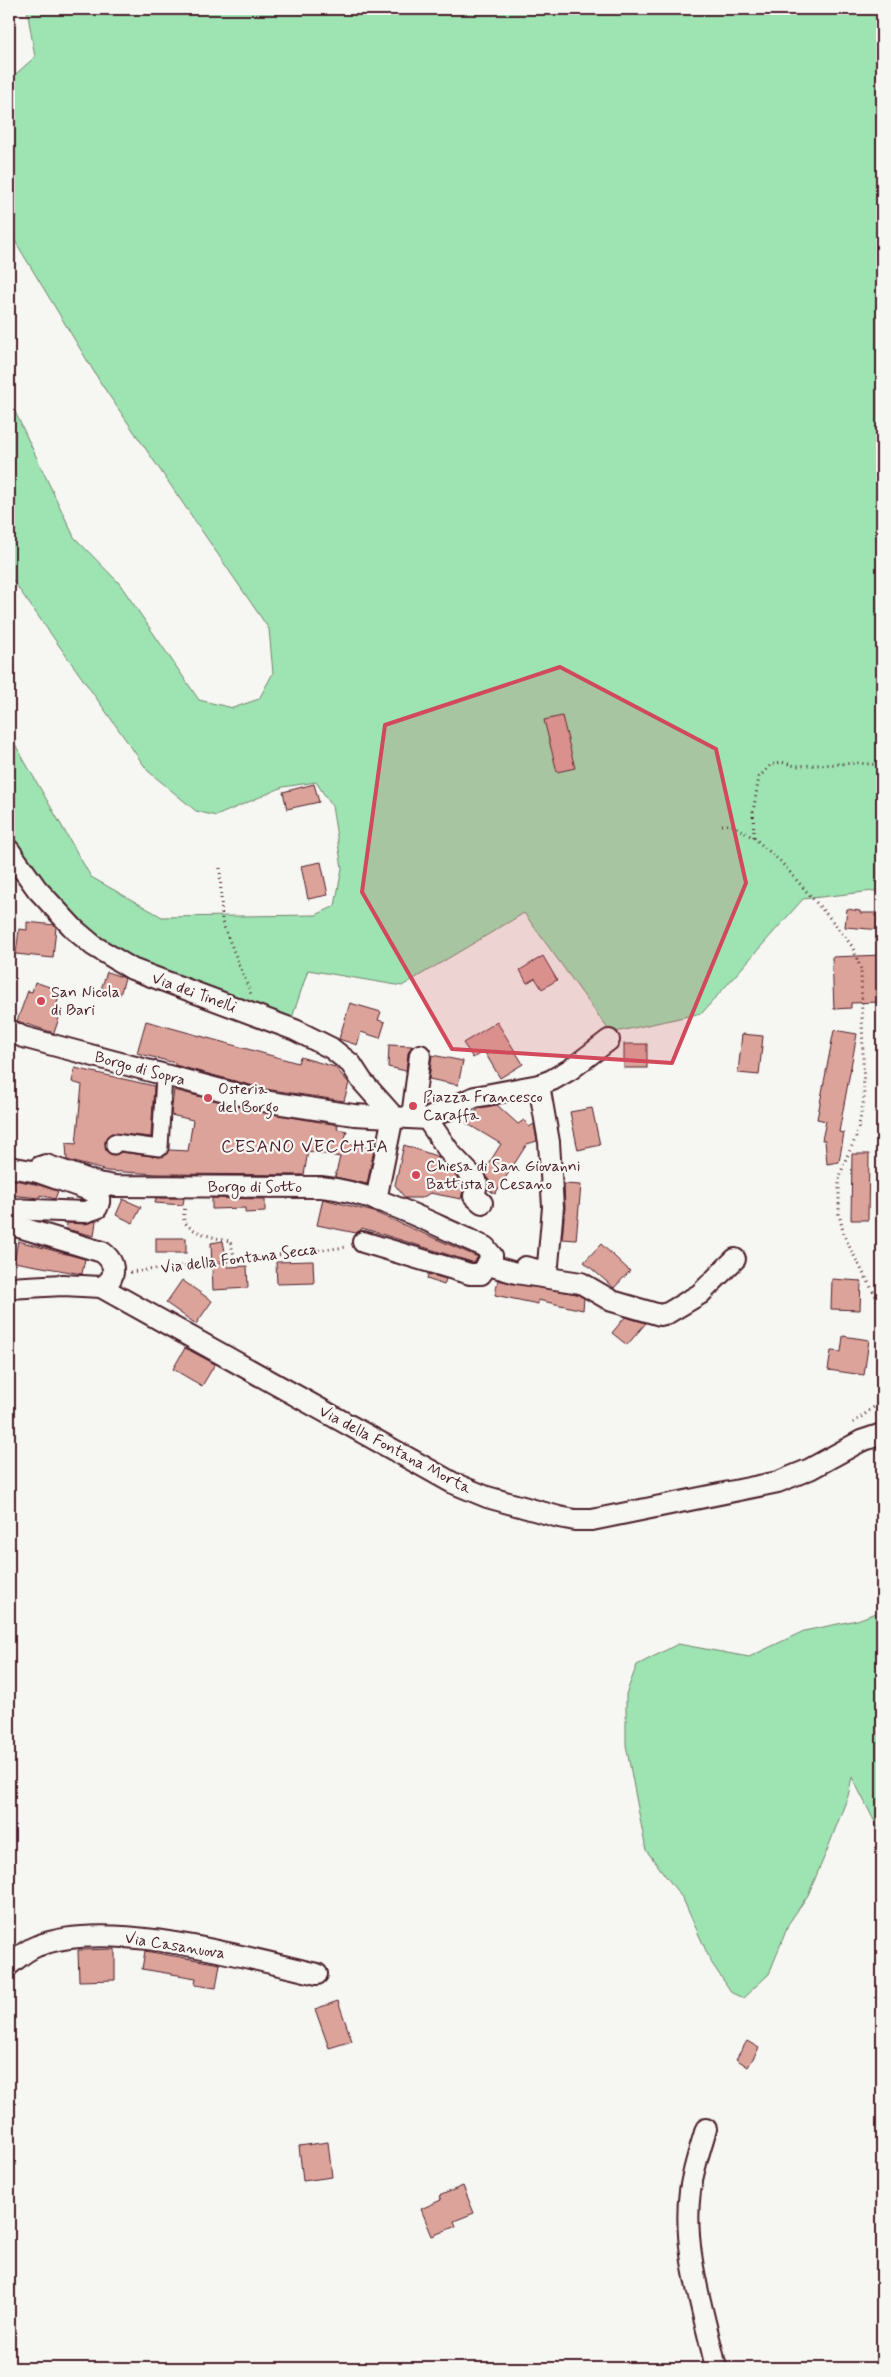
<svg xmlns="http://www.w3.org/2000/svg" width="891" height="2377" viewBox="0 0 891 2377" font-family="Mynerve,sans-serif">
	<rect width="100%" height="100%" fill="#f6f6f2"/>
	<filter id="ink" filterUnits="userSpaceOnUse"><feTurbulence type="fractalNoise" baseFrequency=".02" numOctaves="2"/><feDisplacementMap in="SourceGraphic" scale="10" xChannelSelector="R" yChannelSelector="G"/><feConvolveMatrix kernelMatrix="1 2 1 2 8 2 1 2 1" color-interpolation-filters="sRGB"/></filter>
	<g filter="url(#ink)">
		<g fill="#9de4b2" stroke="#74826e">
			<polygon points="27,9 882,9 882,890 803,899 702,1013 611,1033 524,913 402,986 308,970 291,1021 152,970 110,949 58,902 9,835 9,734 91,877 162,917 316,915 335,906 342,868 332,806 316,782 283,787 216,816 196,811 148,771 9,575 9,399 74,537 119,583 199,700 233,708 259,699 273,673 269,629 102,385 9,231 9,80 35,57"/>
			<polygon points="882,1611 882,1836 852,1777 848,1796 826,1853 808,1895 789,1923 769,1974 743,1998 732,1993 711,1962 683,1899 646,1850 626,1745 626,1694 637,1665 678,1644 749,1657 804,1631 857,1620"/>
		</g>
		<g fill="#dca39a" stroke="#4a1f2b">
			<polygon points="562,716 575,768 557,772 544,720"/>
			<polygon points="314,784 319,802 287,809 283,792"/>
			<polygon points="321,862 328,895 308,899 301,866"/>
			<polygon points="847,909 860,911 860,913 882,913 882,930 845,927"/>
			<polygon points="27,922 55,925 56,927 53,958 16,954 19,929 27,930"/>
			<polygon points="882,955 882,1002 851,1003 851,1008 834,1009 832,957"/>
			<polygon points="543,956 557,980 542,989 535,978 527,983 520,970"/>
			<polygon points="107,972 125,978 120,995 101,989"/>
			<polygon points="35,982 61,991 55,1009 61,1012 54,1033 17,1021 28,991 32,992"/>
			<polygon points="350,1003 381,1012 378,1020 385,1022 380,1038 361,1032 357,1045 339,1039"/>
			<polygon points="146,1021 298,1063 300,1057 335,1067 349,1083 344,1101 265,1089 175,1065 175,1063 137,1053"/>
			<polygon points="497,1022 523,1064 500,1078 484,1051 473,1058 463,1043"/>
			<polygon points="834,1030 857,1034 839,1132 844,1133 839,1162 827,1164 825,1140 822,1140 826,1121 817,1119"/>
			<polygon points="742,1034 763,1036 759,1075 738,1073"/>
			<rect x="624" y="1044" width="23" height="24"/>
			<polygon points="389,1045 412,1046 408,1053 406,1071 388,1067"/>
			<polygon points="432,1055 463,1061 458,1085 429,1079"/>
			<polygon points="75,1068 154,1086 151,1137 111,1133 105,1142 106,1150 110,1154 114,1155 121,1152 159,1157 164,1156 169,1150 188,1151 193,1120 171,1115 174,1090 260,1112 338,1125 337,1129 347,1131 344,1142 374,1150 367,1184 335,1177 340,1157 308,1151 304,1175 158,1174 107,1171 67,1160 66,1143 76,1144 82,1085 72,1082"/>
			<polygon points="497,1105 518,1124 524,1120 529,1127 534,1124 537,1141 527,1144 495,1194 488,1189 489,1181 484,1171 501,1144 466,1123 479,1108"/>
			<polygon points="592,1108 600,1145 578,1150 570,1112"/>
			<polygon points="404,1145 439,1157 437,1166 449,1169 464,1185 461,1199 430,1193 422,1198 405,1198 395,1185"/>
			<polygon points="852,1154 869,1154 868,1220 851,1220"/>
			<polygon points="9,1179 35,1184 58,1191 55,1199 40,1195 40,1198 9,1195"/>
			<polygon points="564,1184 581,1185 576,1240 562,1239 565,1208"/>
			<polygon points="156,1198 184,1198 183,1205 155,1203"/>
			<polygon points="212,1198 265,1199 265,1212 245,1213 245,1208 212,1209"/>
			<polygon points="123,1199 141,1207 133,1223 116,1215"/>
			<polygon points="323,1199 374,1212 478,1257 474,1262 472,1262 362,1228 361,1230 356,1233 317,1225"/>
			<polygon points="96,1221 94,1236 66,1229 67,1223 85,1224"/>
			<rect x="156" y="1238" width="30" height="15"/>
			<polygon points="18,1241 85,1259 82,1274 14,1262"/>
			<polygon points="223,1241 228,1267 247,1266 248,1288 213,1290 211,1243"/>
			<polygon points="601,1244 630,1271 614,1288 584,1262"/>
			<polygon points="313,1261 314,1283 277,1284 276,1262"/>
			<polygon points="428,1274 446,1279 444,1285 427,1279"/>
			<polygon points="832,1279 861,1281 860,1310 831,1309"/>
			<polygon points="182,1280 212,1301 196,1324 166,1303"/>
			<polygon points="498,1280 577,1294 584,1298 583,1310 538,1300 538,1304 495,1295"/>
			<polygon points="625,1317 646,1323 627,1345 612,1333"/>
			<polygon points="843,1336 869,1340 864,1375 828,1370 831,1351 841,1352"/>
			<polygon points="185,1348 215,1364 202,1386 173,1369"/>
			<polygon points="115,1949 115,1980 79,1981 78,1950"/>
			<polygon points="145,1951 220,1964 216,1988 195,1985 196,1978 142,1969"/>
			<polygon points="338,2001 352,2041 329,2048 315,2009"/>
			<polygon points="747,2041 759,2048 748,2067 736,2059"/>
			<polygon points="328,2142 332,2177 303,2181 299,2146"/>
			<polygon points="463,2186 474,2213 454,2221 456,2226 432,2236 421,2209 441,2200 439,2196"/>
		</g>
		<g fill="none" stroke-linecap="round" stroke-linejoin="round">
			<defs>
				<polyline id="pedestrian" points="114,1146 114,1142 160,1148 164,1075"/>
				<g id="minor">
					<polyline points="9,850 37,889 75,930 94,946 132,969 295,1030 331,1048 351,1064 362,1081 393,1116"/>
					<polyline points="9,1030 23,1037 49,1044 263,1101 354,1115 427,1119 475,1097 539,1085 552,1080 571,1069 609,1040"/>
					<polyline points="412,1117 420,1055"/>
					<polyline points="427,1119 451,1154 476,1180 477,1184 474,1196 482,1203"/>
					<path d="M9,1167L38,1172L92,1191C100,1195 101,1200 97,1208L85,1212L9,1209"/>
					<path d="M38,1172L40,1167L46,1165L98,1183L115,1186L321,1187C373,1192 422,1219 470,1240L485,1247L492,1256"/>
					<polyline points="376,1200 393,1116"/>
					<path d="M9,1224L102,1252C116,1262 118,1279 101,1287"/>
					<polyline points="363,1242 470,1274 481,1274 492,1256"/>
					<polyline points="488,1265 516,1273 581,1283 612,1301 660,1315 668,1313 700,1294 735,1259"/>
					<polyline points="525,1267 542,1271 548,1265 553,1207 549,1142 539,1085"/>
					<polyline points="9,1288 63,1285 101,1287 453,1483 487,1497 559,1517 575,1520 592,1520 778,1482 810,1469 861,1441 882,1434"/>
					<path d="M9,1965C18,1958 26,1950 37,1946C108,1918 244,1957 317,1974"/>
					<path d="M706,2129C700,2149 693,2170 690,2191C682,2250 704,2312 716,2368"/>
				</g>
			</defs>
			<use href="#pedestrian" stroke="#4a1f2b" stroke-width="19"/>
			<use href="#minor" stroke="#4a1f2b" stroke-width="24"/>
			<g stroke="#4a1f2b" stroke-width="3" stroke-dasharray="1 4" stroke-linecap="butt">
				<polyline points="722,825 732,825 754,838 780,861 834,923 852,946 861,969 864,1099 857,1135 844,1163 839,1180 839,1214 843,1231 850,1248 882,1308"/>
				<polyline points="754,837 753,812 759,777 771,765 781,762 795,766 857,763 882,765"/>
				<polyline points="220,868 222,922 251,994"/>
				<path d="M185,1204C185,1209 183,1216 184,1220C187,1232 219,1239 230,1241L235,1259"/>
				<polyline points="130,1272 347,1247"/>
				<polyline points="853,1423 882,1401"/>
			</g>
			<use href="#pedestrian" stroke="#f6f6f2" stroke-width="15"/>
			<use href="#minor" stroke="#f6f6f2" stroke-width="20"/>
		</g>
	</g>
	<path fill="#d1495b" fill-opacity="0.2" stroke="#d1495b" stroke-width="4" stroke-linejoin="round" d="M560,667L716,749L746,883L672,1063L452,1049L362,892L385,725Z"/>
	<g fill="#d1495b" stroke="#f6f6f2" stroke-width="2">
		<circle cx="41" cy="1001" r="5"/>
		<circle cx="208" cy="1098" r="5"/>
		<circle cx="413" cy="1106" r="5"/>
		<circle cx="416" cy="1175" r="5"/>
	</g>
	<g text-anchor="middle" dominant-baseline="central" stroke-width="4.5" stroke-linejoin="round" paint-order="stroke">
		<g font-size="16" fill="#4a1f2b" stroke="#f6f6f2" text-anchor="start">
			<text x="51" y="992">San Nicola<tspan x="51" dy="18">di Bari</tspan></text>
			<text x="218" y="1089">Osteria<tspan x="218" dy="18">del Borgo</tspan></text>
			<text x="423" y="1097">Piazza Francesco<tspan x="423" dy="18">Caraffa</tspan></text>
			<text x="426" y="1166">Chiesa di San Giovanni<tspan x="426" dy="18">Battista a Cesano</tspan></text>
		</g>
		<g font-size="16" fill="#4a1f2b" stroke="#f6f6f2">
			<text transform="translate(194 993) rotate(20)">Via dei Tinelli</text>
			<text transform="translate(140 1069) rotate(15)">Borgo di Sopra</text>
			<text x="255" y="1187">Borgo di Sotto</text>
			<text transform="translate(239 1259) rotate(-7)">Via della Fontana Secca</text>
			<text transform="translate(395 1450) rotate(28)">Via della Fontana Morta</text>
			<text transform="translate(175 1946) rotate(9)">Via Casanuova</text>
		</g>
		<g font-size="18" letter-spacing="1" fill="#4a1f2b" stroke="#f6f6f2">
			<text x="305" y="1147">CESANO VECCHIA</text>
		</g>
	</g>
	<rect width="891" height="2377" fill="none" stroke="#f6f6f2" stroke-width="30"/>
	<rect x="15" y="15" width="861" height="2347" fill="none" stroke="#4a1f2b" stroke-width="2" filter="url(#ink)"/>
</svg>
